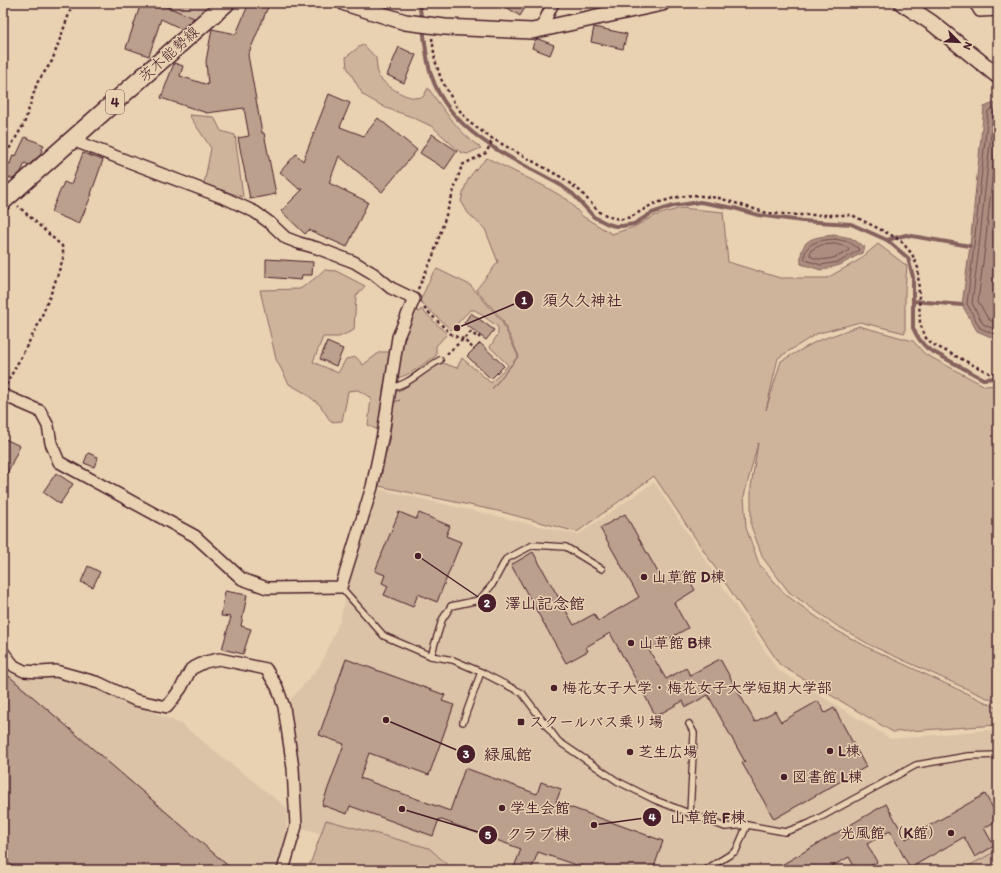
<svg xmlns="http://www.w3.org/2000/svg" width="1001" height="873" viewBox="0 0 1001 873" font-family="Itim,'Klee One',sans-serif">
	<rect width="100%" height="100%" fill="#e8d2b2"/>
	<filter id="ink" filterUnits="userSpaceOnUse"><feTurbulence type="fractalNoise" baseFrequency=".025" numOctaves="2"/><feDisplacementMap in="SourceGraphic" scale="8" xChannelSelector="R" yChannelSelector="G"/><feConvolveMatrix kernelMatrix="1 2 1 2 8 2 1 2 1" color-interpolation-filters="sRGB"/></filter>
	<g filter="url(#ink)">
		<g fill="#dac3a7">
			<polygon points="654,482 777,669 891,739 998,729 998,870 437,870 436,868 296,826 284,707 320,666 340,621 349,584 378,489 578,535"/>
			<polygon points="3,662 11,673 17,676 27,678 56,677 96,689 181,724 287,808 286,830 278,870 3,870"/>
		</g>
		<g fill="#cfb49c" stroke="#8c6a64">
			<polygon points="167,3 214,3 196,19 165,9"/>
			<path d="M363,44L376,58L378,76C388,87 407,101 423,97L428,88C444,110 458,132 481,148L467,154L460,152L433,127L412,117L386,108L363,95L347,67L346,57Z"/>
			<polygon points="189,115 214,117 221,131 235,135 243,197 204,184 211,148"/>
			<path d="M487,158L544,186L568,200L582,216L612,234L634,227L654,216L681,208L723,212L728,262L780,278H827L859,260L878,244L907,266L905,290V333L860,322L816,334L778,358L766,410L781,361L817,341L859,326L913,341L925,354L985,386L998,385V703L872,646L836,625L789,592L763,558L751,526V487L758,443L744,496L746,528L759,564L786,595L832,628L871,649L998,708V725L893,732L780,665L654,476L577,532L498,511L379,486L390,436L393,403L400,400L393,402L395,392C409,388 414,380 426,372C431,368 437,366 443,363L457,368L462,358L491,383L508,365L490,347L498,334V327L475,310H470L451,330L420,301L432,275L437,269L470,285L501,320L518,356L492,389L519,356L502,319L476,290L498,262L485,229L468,213L461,201C466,179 471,173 487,158Z"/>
			<polygon points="324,270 336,271 365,286 356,296 354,330 339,337 323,337 313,362 338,373 346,359 356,357 363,365 380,352 390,352 378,430 368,425 371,398 358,390 348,391 346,403 342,421 331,422 320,405 305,393 289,384 276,359 260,290 300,289 314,279"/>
			<path d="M421,309L447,334L436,346V356C423,363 412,375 397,378L405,337L416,310L419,312Z"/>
			<polygon points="326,820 429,848 453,870 308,870"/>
			<polygon points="998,849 998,870 961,870 998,850"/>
		</g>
		<g fill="#ac8d7f" stroke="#85615d">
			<polygon points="994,103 998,105 998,340 977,331 962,305 970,246 984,107"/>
			<path d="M835,235L851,238L865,247L862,253L840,265L821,270L801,264C799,238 814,237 835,235Z"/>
		</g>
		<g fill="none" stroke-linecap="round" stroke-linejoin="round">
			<g stroke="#714b4d" stroke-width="1">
				<polyline points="998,109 993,108 988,111 974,246 967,304 980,328 998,336"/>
				<polyline points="998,114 994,113 993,115 979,247 972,303 983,324 998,331"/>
				<polyline points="998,122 985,247 978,301 988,319 998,324"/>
				<path d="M835,239L849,242L858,248L859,250L839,262L821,265L805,260C802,242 821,240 835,239Z"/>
				<path d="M835,244L847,247L849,250C838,258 822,263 810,256L811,250L821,245Z"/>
			</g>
			<g stroke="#85615d" stroke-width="4">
				<polyline points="419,3 422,21"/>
				<path d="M423,28C425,41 426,55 429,67C444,131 511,157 562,186L573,194L594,217L608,224L615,226H622L634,224L652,213L673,206L700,202L734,208L758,215L802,221L851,224L887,240L908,258L913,277V328C917,337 921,343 928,349L983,379L998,378"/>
				<polyline points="887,240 906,235 970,246"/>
				<polyline points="913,301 962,305"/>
			</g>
		</g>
		<g fill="#bba08d" stroke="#4a1f2b">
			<polygon points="141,3 166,3 165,6 194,18 182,29 161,19 149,56 126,48"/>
			<polygon points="249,3 258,3 268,7 248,55 262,133 264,133 276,194 250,199 238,138 249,136 244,108 207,113 161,98 174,63 183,66 180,76 208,85 206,61 212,29 236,34"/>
			<polygon points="500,3 528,3 520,16"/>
			<polygon points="594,27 627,34 623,49 591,42"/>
			<polygon points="538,39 554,45 550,55 532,48 535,40"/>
			<polygon points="399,47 416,55 404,83 387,75"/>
			<polygon points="329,94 350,103 340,127 364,136 378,118 417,150 382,192 339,156 329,183 368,202 347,247 309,230 305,234 281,211 303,189 299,189 280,172 296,154 303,161"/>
			<polygon points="432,134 457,151 445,169 420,153"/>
			<polygon points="25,137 44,145 40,155 29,165 25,163 21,172 13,179 3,175 8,163 10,164 13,155 16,156"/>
			<polygon points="83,153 103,160 91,194 92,194 79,224 51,212 64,182 71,185"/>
			<polygon points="266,259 313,262 312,275 302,275 301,280 266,277"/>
			<polygon points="471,313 494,330 486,340 464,323"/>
			<polygon points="327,342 343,349 336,366 320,359"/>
			<polygon points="480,343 504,366 491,379 467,356"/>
			<polygon points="3,438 20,446 3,482"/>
			<polygon points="88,453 98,457 94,467 84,463"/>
			<polygon points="56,473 73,484 60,504 43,492"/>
			<polygon points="399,512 416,519 419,513 450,526 446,536 461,542 437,602 418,594 413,607 384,595 388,586 382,583 385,575 375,571"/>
			<polygon points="625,514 664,583 684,571 695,590 674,603 688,628 649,650 666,679 686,668 690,675 720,659 755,722 775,711 781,722 818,701 825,713 834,708 866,767 774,819 742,763 745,762 708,695 686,707 683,701 656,716 610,633 586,647 588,651 566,663 511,565 533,552 574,625 594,614 598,621 639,597 600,528"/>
			<polygon points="88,566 100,572 93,587 81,582"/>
			<polygon points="225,591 247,595 241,626 251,629 243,654 222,649 231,617 221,616"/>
			<polygon points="346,659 445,695 442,701 454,705 429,775 369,753 360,778 450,811 465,768 537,794 541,782 561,789 556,802 663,841 653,870 590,870 538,852 531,870 513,870 521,849 439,819 433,836 350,806 347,814 322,805 344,744 319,735"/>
			<polygon points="3,671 233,870 17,870 3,858"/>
			<polygon points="985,794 998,817 998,820 984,828 994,846 975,857 964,837 910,868 890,831 867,844 877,862 864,870 856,870 849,857 825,870 773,870 886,804 906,839"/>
		</g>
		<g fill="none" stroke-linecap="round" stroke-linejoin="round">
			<defs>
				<g id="lane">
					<path d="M390,388C409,385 423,369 440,360"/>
					<polyline points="341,587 384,636 431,656 453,660 481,672 522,693 558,741 617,781 655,800 725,827 747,825 785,832 810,823 916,765 968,756 998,755"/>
					<polyline points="431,656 442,620 451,606 479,600 492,585 506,559 533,545 566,547 602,569"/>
					<polyline points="463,722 481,672"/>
					<polyline points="689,724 694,733 690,814"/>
					<polyline points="705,870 736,851 747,825"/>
				</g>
				<g id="street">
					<polyline points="975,3 980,11 998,10"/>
					<polyline points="541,29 553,3"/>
					<polyline points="3,395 40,411 48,426 51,443 59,462 195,536 242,579 267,588 341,587 372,487 383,434 398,337 414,299 391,288 374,274 354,262 317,248 299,243 286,238 270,223 255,212 227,199 72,140"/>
					<polyline points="3,652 14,666 24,671 40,672 56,671 99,683 135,700 167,707 181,688 191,669 205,662 219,659 266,669 277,687 284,707 293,768 296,826 283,870"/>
				</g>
				<g id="secondary">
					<polyline points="345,3 405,22 445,27 532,31 662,3"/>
					<polyline points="902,3 932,23 998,76"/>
				</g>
				<polyline id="primary" points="3,201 226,3"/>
			</defs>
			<use href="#lane" stroke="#4a1f2b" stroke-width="8"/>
			<use href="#street" stroke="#4a1f2b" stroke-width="14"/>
			<use href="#secondary" stroke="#4a1f2b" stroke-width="18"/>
			<use href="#primary" stroke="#4a1f2b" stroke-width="20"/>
			<g stroke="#4a1f2b" stroke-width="2.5" stroke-dasharray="3 3" stroke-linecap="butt">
				<polyline points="432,38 435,60 441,79 456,106 470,123 493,139 561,177 580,191 599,212 613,218 622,219 631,217 653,204 678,197 693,195 719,198 767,213 799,215 852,215 891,235 901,241 912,254 918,268 920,324 926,338 932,344 989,373 998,373"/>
				<polyline points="3,159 24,124 37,83 52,61 73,3"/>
				<polyline points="418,289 433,256 462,165 486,153 493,139"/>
				<polyline points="424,308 452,335 463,339 474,349"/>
				<polyline points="447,354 471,332 478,338 480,336"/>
				<polyline points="6,385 39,323 53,288 63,259 63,250 62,246 18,206"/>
			</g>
			<use href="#lane" stroke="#e8d2b2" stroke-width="5.5"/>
			<use href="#street" stroke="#e8d2b2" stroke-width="11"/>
			<use href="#secondary" stroke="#e8d2b2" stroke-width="15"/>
			<use href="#primary" stroke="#e8d2b2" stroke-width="17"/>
		</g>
	</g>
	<g fill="#4a1f2b" stroke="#e8d2b2" stroke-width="1.5">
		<circle cx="644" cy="577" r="4"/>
		<circle cx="631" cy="643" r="4"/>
		<circle cx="554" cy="688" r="4"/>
		<rect x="517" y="718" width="8" height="8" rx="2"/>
		<circle cx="830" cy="751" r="4"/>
		<circle cx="630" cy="752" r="4"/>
		<circle cx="784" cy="777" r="4"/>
		<circle cx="502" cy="808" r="4"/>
		<circle cx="951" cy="833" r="4"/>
	</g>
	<g text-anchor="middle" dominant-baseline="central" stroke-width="3" stroke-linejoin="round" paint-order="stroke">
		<rect fill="#e8d2b2" stroke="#795554" stroke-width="1" x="106" y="90" width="18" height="24" rx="3"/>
		<g font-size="14" font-weight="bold" fill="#4a1f2b">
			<text x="115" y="102">4</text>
		</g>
		<g font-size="15" fill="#4a1f2b" stroke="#e8d2b2">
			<text transform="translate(169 54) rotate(-42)">茨木能勢線</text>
		</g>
		<g font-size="15" font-weight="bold" fill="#4a1f2b" stroke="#e8d2b2" text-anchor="start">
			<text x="652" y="577">山草館 D棟</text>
			<text x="639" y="643">山草館 B棟</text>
			<text x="562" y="688">梅花女子大学・梅花女子大学短期大学部</text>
			<text x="529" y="722">スクールバス乗り場</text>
			<text x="838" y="751">L棟</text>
			<text x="638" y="752">芝生広場</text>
			<text x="792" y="777">図書館 L棟</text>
			<text x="510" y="808">学生会館</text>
			<text x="943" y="833" text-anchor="end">光風館 （K館）</text>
		</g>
	</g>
	<path fill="none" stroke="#4a1f2b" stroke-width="1.5" d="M457 328L524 300M418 556L487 603M386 720L466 754M594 825L652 817M402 809L488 835"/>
	<g fill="#4a1f2b" stroke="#e8d2b2" stroke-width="1.5">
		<circle cx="457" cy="328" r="4"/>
		<circle cx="418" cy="556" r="4"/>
		<circle cx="386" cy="720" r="4"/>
		<circle cx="594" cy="825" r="4"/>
		<circle cx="402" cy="809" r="4"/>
		<circle cx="524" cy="300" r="10"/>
		<circle cx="487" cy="603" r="10"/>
		<circle cx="466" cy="754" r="10"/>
		<circle cx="652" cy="817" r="10"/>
		<circle cx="488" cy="835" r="10"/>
	</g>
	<g font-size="12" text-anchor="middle" font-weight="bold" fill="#fff">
		<text x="524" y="304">1</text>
		<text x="487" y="607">2</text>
		<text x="466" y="758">3</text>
		<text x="652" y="821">4</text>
		<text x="488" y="839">5</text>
	</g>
	<g font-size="16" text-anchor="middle" font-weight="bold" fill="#4a1f2b" stroke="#e8d2b2" stroke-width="3" stroke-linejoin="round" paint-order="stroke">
		<text x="582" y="306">須久久神社</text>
		<text x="545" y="609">澤山記念館</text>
		<text x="508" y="760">緑風館</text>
		<text x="708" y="823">山草館 F棟</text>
		<text x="538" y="840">クラブ棟</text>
	</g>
	<rect width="1001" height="873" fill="none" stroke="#e8d2b2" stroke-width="16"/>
	<rect x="8" y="8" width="985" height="857" fill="none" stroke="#4a1f2b" stroke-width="1.5" filter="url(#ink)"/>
	<g transform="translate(959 42) rotate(114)" stroke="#e8d2b2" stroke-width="3" paint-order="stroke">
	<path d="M0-3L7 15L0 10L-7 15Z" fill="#4a1f2b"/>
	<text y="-6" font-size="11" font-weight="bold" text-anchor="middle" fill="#4a1f2b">N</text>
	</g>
</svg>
